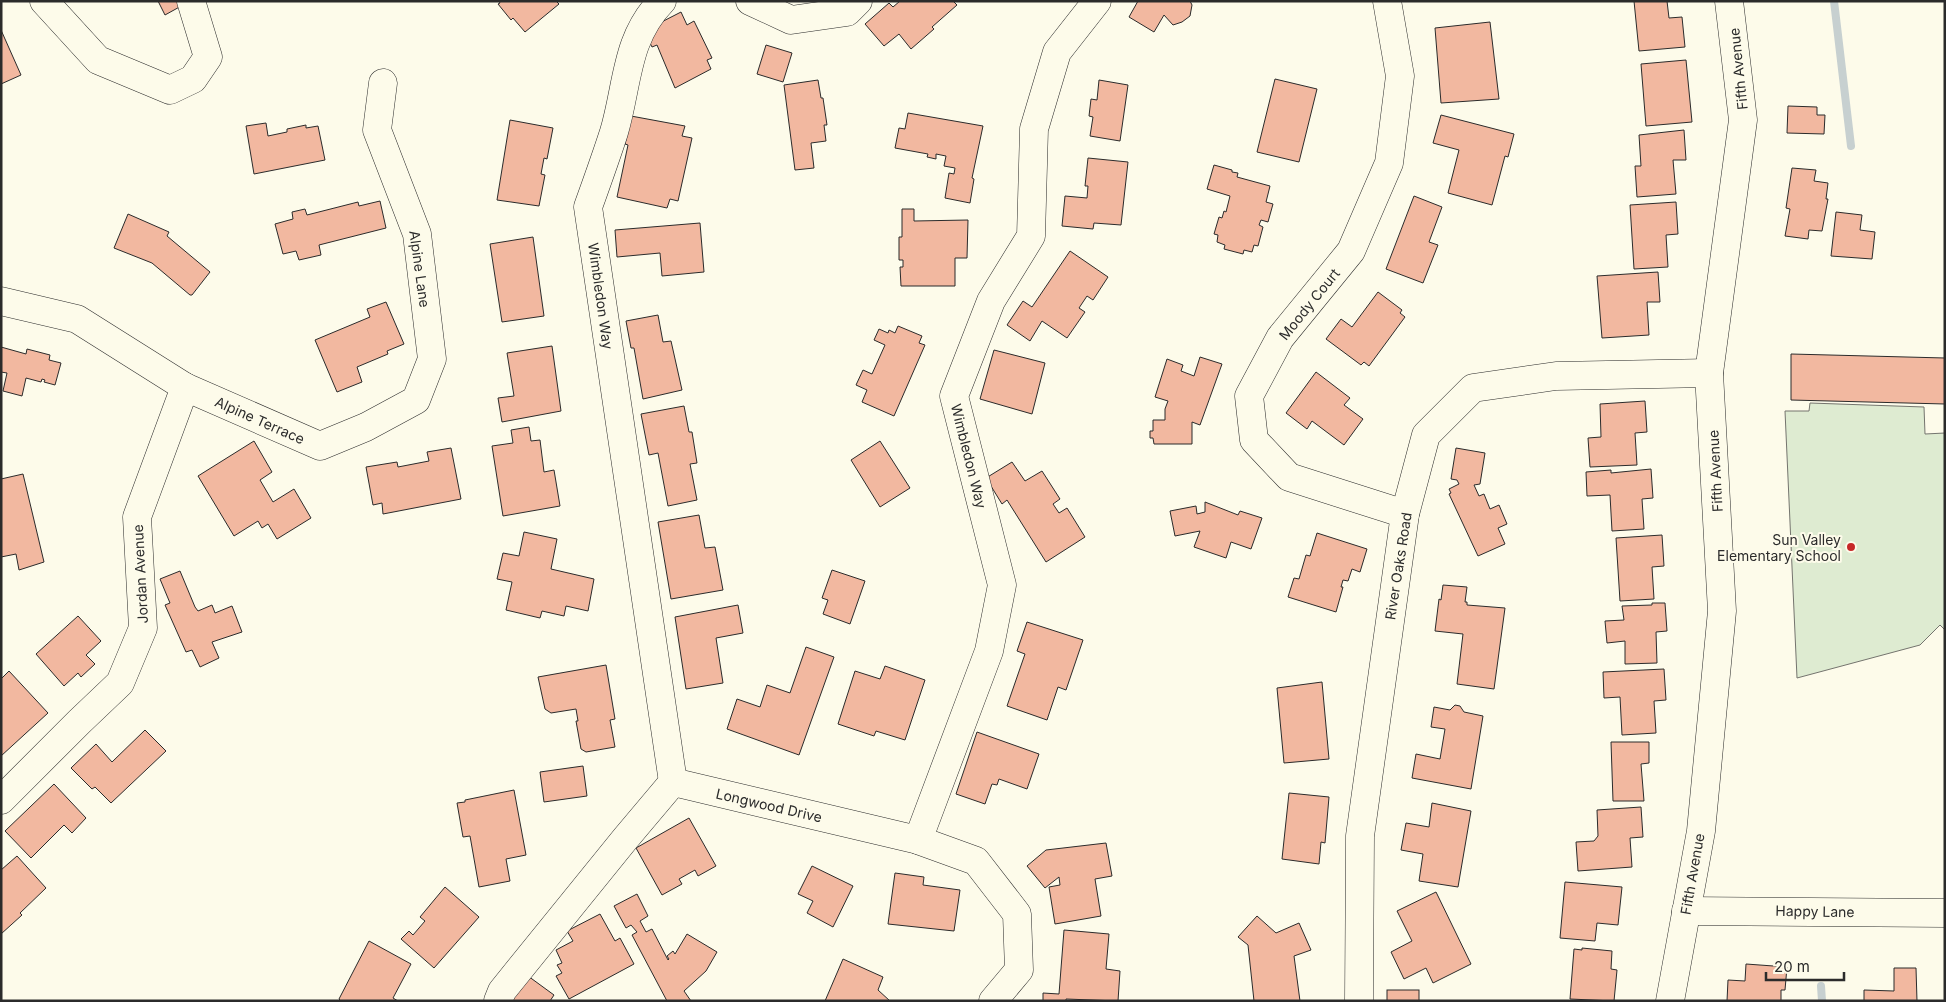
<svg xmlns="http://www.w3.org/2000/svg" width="1946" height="1002" viewBox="0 0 1946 1002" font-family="Inter,sans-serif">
	<rect width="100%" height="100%" fill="#fdfbea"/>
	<polygon fill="#deebd1" stroke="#74746e" points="1810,403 1924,407 1925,434 1945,433 1945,630 1940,625 1920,645 1797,678 1785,411 1809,411"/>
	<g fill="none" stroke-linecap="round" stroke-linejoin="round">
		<g stroke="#c7d0d0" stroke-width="8">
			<polyline points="1834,1 1851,146"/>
			<polyline points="1821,986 1822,1001"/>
		</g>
	</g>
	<g fill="#f2b8a0" stroke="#2b2b2b">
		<polygon points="158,1 181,1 183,5 165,15"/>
		<polygon points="499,1 556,1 559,4 525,32 513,18 511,20 498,4 500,3"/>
		<polygon points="900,1 953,1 957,5 932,27 934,29 911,49 899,34 884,46 865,24 889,3 893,7"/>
		<polygon points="1138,1 1190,1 1192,5 1190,16 1182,22 1173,25 1164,15 1154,32 1129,17"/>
		<polygon points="1634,1 1667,1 1669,18 1682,17 1685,47 1639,51"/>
		<polygon points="681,12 687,25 694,21 712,58 707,60 711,69 675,88 657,45 652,47 644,31"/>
		<polygon points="1490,22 1499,99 1441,103 1435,28"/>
		<polygon points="1,30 21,75 1,84"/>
		<polygon points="766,45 792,53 783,82 757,74"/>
		<polygon points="1686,60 1692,122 1646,126 1641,64"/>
		<polygon points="1275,79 1317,89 1299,162 1257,152"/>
		<polygon points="818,80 821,98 823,98 827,125 824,125 826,141 811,143 814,168 795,170 784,85"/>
		<polygon points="1099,80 1128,85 1120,141 1090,136 1093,117 1089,116 1091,99 1097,100"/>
		<polygon points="1788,106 1817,107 1817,115 1825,115 1824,134 1787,133"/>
		<polygon points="908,113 983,126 972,178 974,179 970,203 945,198 949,173 954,174 955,168 944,166 946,156 936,154 936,159 927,157 928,154 895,148 899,128 905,129"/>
		<polygon points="1441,115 1514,134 1508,157 1505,156 1492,205 1448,193 1459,150 1433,143"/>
		<polygon points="631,116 685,126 682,136 692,138 678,201 670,199 667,208 617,197 628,145 625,144"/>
		<polygon points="510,120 553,128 547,159 544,158 541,174 545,175 539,206 497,200"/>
		<polygon points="266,123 268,136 287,132 287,129 306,125 306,128 318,126 325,160 254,174 246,126"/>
		<polygon points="1684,130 1686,160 1673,160 1676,194 1637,197 1635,166 1641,166 1639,135"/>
		<polygon points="1088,158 1128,162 1121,225 1094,223 1093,229 1062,226 1065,196 1087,198 1088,186 1085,186"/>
		<polygon points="1214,165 1232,170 1232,172 1238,173 1237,177 1270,186 1266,202 1273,204 1268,222 1261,220 1259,225 1263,227 1258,246 1254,245 1252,252 1244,250 1243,254 1224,249 1225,245 1217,242 1218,235 1214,234 1219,217 1222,218 1224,211 1226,212 1230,196 1207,189"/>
		<polygon points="1792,168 1816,170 1814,181 1828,183 1826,199 1828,199 1822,231 1809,230 1808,239 1785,236 1790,209 1786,208"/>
		<polygon points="1414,196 1442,207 1429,242 1438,245 1423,283 1386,269"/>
		<polygon points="380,201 386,228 319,245 321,255 299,260 296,251 283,254 275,224 293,219 292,212 305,209 307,215 358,202 359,206"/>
		<polygon points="1676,202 1678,234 1666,235 1668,267 1634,269 1630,205"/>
		<polygon points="902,209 914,209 914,221 968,220 967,258 955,258 955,286 901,286 900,267 903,267 903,260 899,260 899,237 902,237"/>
		<polygon points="1836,212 1862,215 1860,230 1875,232 1872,259 1831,256"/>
		<polygon points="128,214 169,232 167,236 210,272 192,295 190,295 152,263 114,248"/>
		<polygon points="700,223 704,272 662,276 660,253 617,257 615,230"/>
		<polygon points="533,237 544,316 502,322 490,244"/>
		<polygon points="1070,251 1108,277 1093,300 1087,296 1079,308 1085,312 1067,338 1042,321 1030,341 1007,325 1023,301 1032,307"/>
		<polygon points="1658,272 1660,302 1647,302 1649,335 1602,338 1597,276"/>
		<polygon points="1378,292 1402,310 1400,313 1405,317 1369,366 1364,362 1361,365 1326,339 1341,319 1352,327"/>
		<polygon points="386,302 404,344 387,351 388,354 357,367 362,382 337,392 315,340 370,317 367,309"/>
		<polygon points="658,315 663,342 671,341 682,390 643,399 634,348 631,348 626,321"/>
		<polygon points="898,326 922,336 919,343 925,345 894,416 862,402 867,390 856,385 863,370 872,374 885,345 874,340 879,329 888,333 889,330 895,333"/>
		<polygon points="552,346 561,411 502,422 498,398 514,396 507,353"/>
		<polygon points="1,347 26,354 27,349 50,355 49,360 61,363 55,385 44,382 45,380 42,379 41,382 26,378 22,396 3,391 7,373 1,372"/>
		<polygon points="994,350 1045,363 1032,414 980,399"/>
		<polygon points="1791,354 1945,358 1945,404 1791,400"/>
		<polygon points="1200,357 1222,364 1200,425 1192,422 1192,444 1154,444 1153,438 1150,438 1150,431 1153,431 1153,420 1165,420 1165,409 1168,401 1155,397 1167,359 1183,365 1181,371 1194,376"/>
		<polygon points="1316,372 1350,398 1344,405 1363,419 1344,445 1312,421 1307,429 1286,413"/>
		<polygon points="1645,401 1647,432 1635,433 1637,465 1590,467 1588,438 1601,437 1600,404"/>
		<polygon points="684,406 689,432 692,432 697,463 690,464 697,500 668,506 658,453 649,455 641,414"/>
		<polygon points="529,427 531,441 540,440 544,472 554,470 560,506 503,516 492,446 513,443 511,430"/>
		<polygon points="254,441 272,472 260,480 273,502 294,489 311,518 277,539 268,524 262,528 258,521 234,536 198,476"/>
		<polygon points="880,441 910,488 880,507 851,460"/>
		<polygon points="451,448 461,499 383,514 382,503 373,505 366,467 397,462 398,467 429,461 427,452"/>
		<polygon points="1456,448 1485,453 1480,484 1474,485 1479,496 1484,494 1490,509 1499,505 1507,524 1498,528 1505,544 1478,556 1449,494 1451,493 1449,489 1459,484 1457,480 1451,479"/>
		<polygon points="1012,462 1025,481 1042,471 1060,499 1053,504 1059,513 1067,508 1085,537 1046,562 1007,500 1002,504 986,478"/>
		<polygon points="1651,469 1653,498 1642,499 1644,529 1612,531 1610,495 1587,496 1586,472 1611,470 1611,473"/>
		<polygon points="23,474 44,562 19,570 16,554 1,557 1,479"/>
		<polygon points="1205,502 1238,515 1240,511 1262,518 1251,549 1231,542 1226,558 1194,547 1200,531 1175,536 1170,511 1196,506 1197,514 1205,512"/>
		<polygon points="699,515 705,548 715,547 723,590 671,599 658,522"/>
		<polygon points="524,532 557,539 551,569 594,579 588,611 566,606 564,616 542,611 540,618 506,610 512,582 497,579 503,553 519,556"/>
		<polygon points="1317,533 1367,549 1360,572 1352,569 1348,581 1343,580 1341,587 1343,587 1336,612 1288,597 1294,578 1299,579 1306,555 1310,556"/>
		<polygon points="1662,535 1664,566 1652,567 1654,599 1620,601 1616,538"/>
		<polygon points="832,570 865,581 850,624 823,614 828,600 822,598"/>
		<polygon points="180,571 195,607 198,611 212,605 215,613 232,606 242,632 212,642 219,658 200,667 192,650 186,652 165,605 170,603 160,579"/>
		<polygon points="1443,585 1467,587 1465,602 1467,602 1467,605 1505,608 1494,689 1457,684 1463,634 1435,631 1439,599 1441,600"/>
		<polygon points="1652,603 1665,603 1667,631 1656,632 1657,663 1625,664 1625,641 1607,643 1605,621 1624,620 1622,606 1652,605"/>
		<polygon points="738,605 743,633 716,638 723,683 686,689 675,617"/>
		<polygon points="78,616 101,641 86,655 95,664 81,677 78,673 64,686 36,654"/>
		<polygon points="1027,622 1083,640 1066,690 1058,687 1047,720 1007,706 1025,654 1017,651"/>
		<polygon points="806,647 834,657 799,755 727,729 737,699 760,707 767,685 790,693"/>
		<polygon points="606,665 615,719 610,720 615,747 586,752 581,749 576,721 578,721 576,709 551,713 545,709 538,677"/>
		<polygon points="885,666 925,680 905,740 876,731 874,736 838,724 855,671 880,679"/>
		<polygon points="1664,669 1666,700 1654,701 1656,733 1622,735 1620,697 1604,698 1603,672"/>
		<polygon points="9,671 48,713 1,756 1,679"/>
		<polygon points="1322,682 1329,759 1284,763 1277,688"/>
		<polygon points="1455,705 1460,706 1464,712 1483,716 1471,789 1412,778 1416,754 1440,759 1445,729 1431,727 1434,707 1450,710"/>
		<polygon points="145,730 166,751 111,803 95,787 92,789 71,768 96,744 112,762"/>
		<polygon points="977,732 1039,754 1027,789 999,779 997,785 992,784 985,804 956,794"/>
		<polygon points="1611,742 1649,742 1649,763 1641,764 1644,801 1613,801"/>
		<polygon points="583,766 587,796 544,802 540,772"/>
		<polygon points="54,784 86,818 72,833 64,825 31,858 5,831"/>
		<polygon points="514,790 526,855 506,859 510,881 479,887 470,836 463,837 457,803 465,802 465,800"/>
		<polygon points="1289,793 1329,797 1325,843 1321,842 1319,864 1282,859"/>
		<polygon points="1432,803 1471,811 1458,887 1419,881 1423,854 1401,850 1406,823 1429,827"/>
		<polygon points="1641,807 1643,837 1630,838 1632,867 1578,871 1576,842 1594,841 1598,836 1597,810"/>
		<polygon points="689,818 716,866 698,876 695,870 679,879 682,884 662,895 636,848"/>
		<polygon points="1106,843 1112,876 1095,879 1101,916 1055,924 1049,887 1060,885 1059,877 1045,888 1027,866 1046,850"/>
		<polygon points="17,856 46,888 20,913 22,915 1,934 1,870"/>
		<polygon points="812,866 853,886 833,927 807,913 813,901 798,894"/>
		<polygon points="895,873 924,877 923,885 960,890 954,931 888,924"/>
		<polygon points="1565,882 1622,887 1618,925 1597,923 1595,941 1560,938"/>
		<polygon points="445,887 479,917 434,968 401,939 409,931 413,935 425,921 420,917"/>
		<polygon points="1436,892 1471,964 1433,983 1426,968 1404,979 1391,952 1412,941 1397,911"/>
		<polygon points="637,894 648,916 640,921 646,932 652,929 668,960 669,959 667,956 673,951 675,954 687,934 717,952 706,971 684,991 691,1001 667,1001 632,935 637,932 631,925 626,928 614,906"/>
		<polygon points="600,914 615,941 620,938 634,964 569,999 556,976 562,973 557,965 562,963 556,950 573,941 567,931"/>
		<polygon points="1257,916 1276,933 1299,923 1311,950 1294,956 1300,1001 1254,1001 1248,945 1238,937"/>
		<polygon points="1064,930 1109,934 1106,969 1120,971 1118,1001 1066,999 1066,1001 1043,1001 1043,993 1059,994"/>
		<polygon points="369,941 411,964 393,998 398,1001 341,1001 339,999"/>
		<polygon points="1582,948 1612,951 1611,969 1617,970 1614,1001 1570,999 1574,949 1582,950"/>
		<polygon points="843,959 883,977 878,990 890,1001 825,1001"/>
		<polygon points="1746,964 1787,967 1785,990 1781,990 1781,1001 1727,1001 1728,980 1745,981"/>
		<polygon points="1894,968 1916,968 1917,1001 1864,1001 1864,990 1894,991"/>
		<polygon points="528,976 554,995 550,1001 509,1001"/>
		<rect x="1387" y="990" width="32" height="11"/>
	</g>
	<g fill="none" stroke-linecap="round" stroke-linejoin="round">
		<defs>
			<g id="minor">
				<polyline points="44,1 98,60 170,90 193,79 208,57 191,1"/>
				<path d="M662,1C625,39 628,85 614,132C606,157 597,182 588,207L673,782"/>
				<polyline points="750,1 791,20 847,12 858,1"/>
				<polyline points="1387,1 1400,76 1389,163 1351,251 1280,338 1249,396 1254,440 1289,477 1405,514"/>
				<polyline points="1,301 77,319 185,387 320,446 366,427 416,400 432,359 417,234 377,130 383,83"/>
				<polyline points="673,782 918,840 976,861 1017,914 1019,970 993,1001"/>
				<polyline points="1,800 79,722 120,683 143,628 137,517 185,387"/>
				<polyline points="918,840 989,651 1002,585 954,396 991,301 1031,236 1034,129 1057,52 1097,1"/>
				<polyline points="1686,911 1945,913"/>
				<polyline points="498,1001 502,991 625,839 673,782"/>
				<polyline points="1359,1001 1360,836 1405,514 1426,435 1473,388 1556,376 1709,373"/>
				<polyline points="1670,1001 1701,831 1722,611 1709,373 1743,120 1729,1"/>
			</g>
		</defs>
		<use href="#minor" stroke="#2b2b2b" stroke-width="29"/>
		<use href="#minor" stroke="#fdfbea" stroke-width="28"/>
	</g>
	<circle fill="#c62828" stroke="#fdfbea" stroke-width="2" cx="1851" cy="547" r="5"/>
	<g text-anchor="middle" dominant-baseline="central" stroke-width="4" stroke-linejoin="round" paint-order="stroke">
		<g font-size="14" fill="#2b2b2b" stroke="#fdfbea">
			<text transform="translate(1738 69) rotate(-96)">Fifth Avenue</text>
			<text transform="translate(420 269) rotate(82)">Alpine Lane</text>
			<text transform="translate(601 296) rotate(82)">Wimbledon Way</text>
			<text transform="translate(1309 304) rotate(-51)">Moody Court</text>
			<text transform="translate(260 420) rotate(24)">Alpine Terrace</text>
			<text transform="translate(969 456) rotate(76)">Wimbledon Way</text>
			<text transform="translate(1715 471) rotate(-93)">Fifth Avenue</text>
			<text transform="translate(1398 566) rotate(-81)">River Oaks Road</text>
			<text transform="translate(140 574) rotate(-93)">Jordan Avenue</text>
			<text transform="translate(769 805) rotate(13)">Longwood Drive</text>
			<text transform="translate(1692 874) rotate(-80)">Fifth Avenue</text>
			<text transform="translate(1815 911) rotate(1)">Happy Lane</text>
		</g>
		<g font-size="14" fill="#2b2b2b" stroke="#fdfbea" text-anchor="end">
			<text x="1841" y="539">Sun Valley<tspan x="1841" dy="16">Elementary School</tspan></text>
		</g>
	</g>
	<rect width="1946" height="1002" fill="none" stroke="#2b2b2b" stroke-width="5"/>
	<path d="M1766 972v8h78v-8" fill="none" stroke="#2b2b2b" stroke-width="2.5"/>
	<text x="1774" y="972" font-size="15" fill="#2b2b2b" stroke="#fdfbea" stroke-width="4" paint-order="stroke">20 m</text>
</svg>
